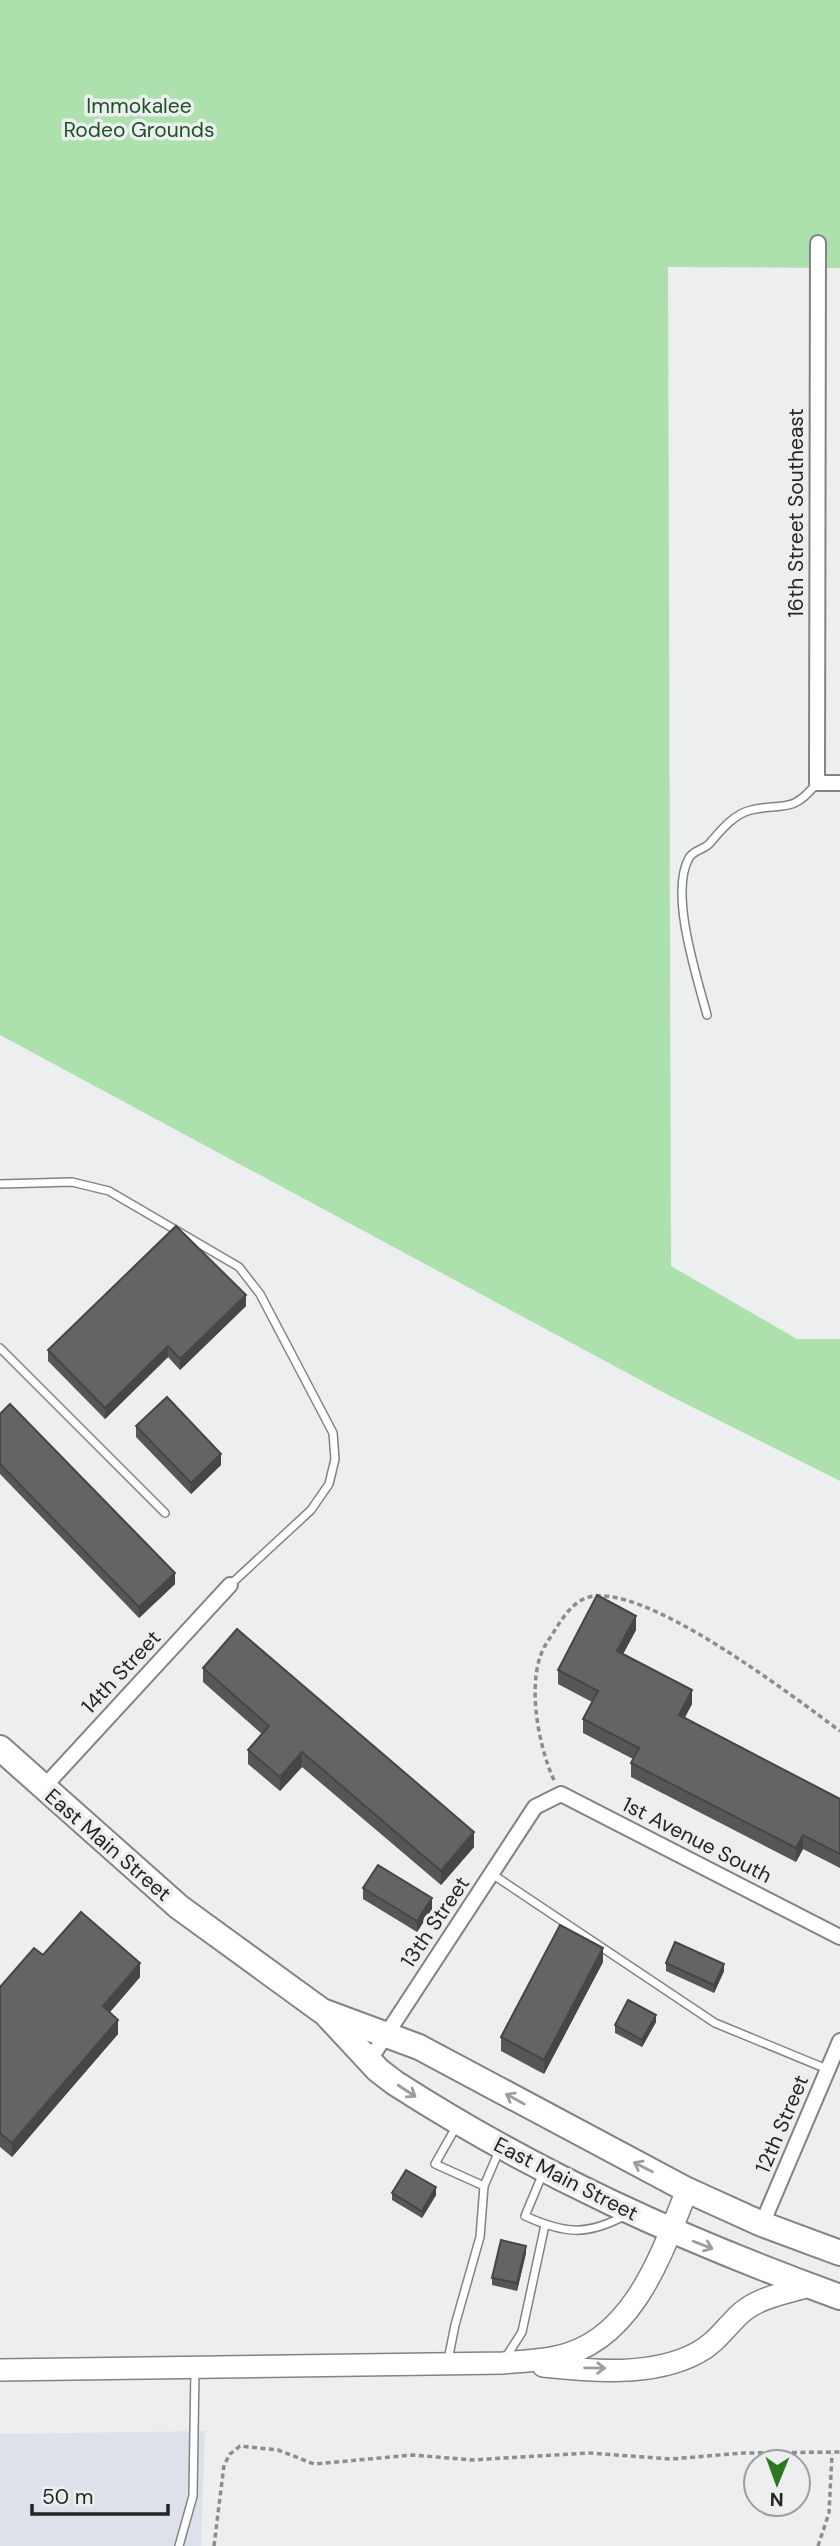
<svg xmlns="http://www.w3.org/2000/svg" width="840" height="2546" viewBox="0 0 840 2546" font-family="'DM Sans',sans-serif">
	<rect width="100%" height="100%" fill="#edeeef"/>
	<polygon fill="#dde2ea" points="205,2431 201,2546 0,2546 0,2434"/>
	<polygon fill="#ace1ae" points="0,0 840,0 840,268 668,267 671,1266 797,1339 840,1339 840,1481 672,1397 0,1035"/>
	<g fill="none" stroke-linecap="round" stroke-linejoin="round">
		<defs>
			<g id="service">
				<path d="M707,1015C697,977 669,893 689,858C693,850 704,850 710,843C721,830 734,814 751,810C784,802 791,815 817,783"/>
				<polyline points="0,1184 72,1182 109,1191 239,1267 260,1294 333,1433 335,1459 329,1484 311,1510 230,1585"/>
				<polyline points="0,1348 165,1513"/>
				<polyline points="492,1874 715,2023 827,2069"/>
				<polyline points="456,2127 435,2164 484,2186 499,2151"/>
				<path d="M543,2173L525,2216C565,2234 587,2236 626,2215"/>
				<polyline points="506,2357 522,2332 545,2225"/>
				<polyline points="448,2360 455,2325 480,2237 484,2186"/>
				<polyline points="179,2546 193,2496 195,2368"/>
			</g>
			<g id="minor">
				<polyline points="818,243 817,783 840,783"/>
				<polyline points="43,1788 230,1585"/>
				<polyline points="369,2061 535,1807 561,1794 840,1937"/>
				<polyline points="762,2224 840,2041"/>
			</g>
			<g id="secondary">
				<path d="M543,2366C592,2371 652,2377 697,2353C716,2343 725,2328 740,2314C758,2297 787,2293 809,2286"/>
				<path d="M0,2370L503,2363C520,2361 539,2361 556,2357C633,2342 662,2253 687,2190"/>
			</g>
			<g id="trunk">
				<polyline points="0,1748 179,1907 322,2011 419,2047 687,2190 762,2224 840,2253"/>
				<path d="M325,2013L378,2070L395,2083C538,2175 681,2239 840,2297"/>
			</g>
		</defs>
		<use href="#service" stroke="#828384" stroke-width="10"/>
		<use href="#minor" stroke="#828384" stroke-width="18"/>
		<use href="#secondary" stroke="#828384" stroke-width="24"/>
		<use href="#trunk" stroke="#828384" stroke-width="28"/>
		<g stroke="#8d8d8e" stroke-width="3.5" stroke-dasharray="5 3.5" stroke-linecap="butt">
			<path d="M554,1780C538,1746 524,1674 548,1641C558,1626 568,1605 586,1598C640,1578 795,1698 840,1731"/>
			<polyline points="214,2546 224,2465 230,2454 240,2446 278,2450 314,2464 413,2455 472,2460 589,2453 671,2459 743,2453 840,2452"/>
			<polyline points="818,2546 829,2513 832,2454"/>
		</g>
		<use href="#service" stroke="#fff" stroke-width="7"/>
		<use href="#minor" stroke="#fff" stroke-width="14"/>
		<use href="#secondary" stroke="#fff" stroke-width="21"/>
		<use href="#trunk" stroke="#fff" stroke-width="24"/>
	</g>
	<g fill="#575555">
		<polygon points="246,1306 180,1370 168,1357 105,1419 48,1361 48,1350"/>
		<polygon points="0,1414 175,1584 139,1618 0,1474"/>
		<polygon points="136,1426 221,1465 191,1494 136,1437"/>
		<polygon points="636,1630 623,1654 692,1704 684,1718 840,1799 840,1868 803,1849 796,1862 631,1777 631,1763 633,1759 583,1733 583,1719 592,1702 558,1684 558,1670"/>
		<polygon points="203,1668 474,1847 441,1885 302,1767 280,1791 248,1764 248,1750 262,1734 203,1682"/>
		<polygon points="363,1888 432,1909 417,1932 363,1899"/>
		<polygon points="43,1955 140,1977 110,2012 118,2034 12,2157 0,2147 0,1987"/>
		<polygon points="603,1962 544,2074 501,2051 501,2037"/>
		<polygon points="666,1963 724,1971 714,1993 666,1971"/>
		<polygon points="656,2022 642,2047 615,2033 615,2025"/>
		<polygon points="392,2193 436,2195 422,2218 392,2200"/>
		<polygon points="526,2253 517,2291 492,2285 492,2278"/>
	</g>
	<g fill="#474545">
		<polygon points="246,1295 246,1306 180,1370 180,1359"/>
		<polygon points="168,1346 168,1357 105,1419 105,1408"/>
		<polygon points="221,1454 221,1465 191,1494 191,1483"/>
		<polygon points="175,1573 175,1584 139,1618 139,1607"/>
		<polygon points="636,1616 636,1630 617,1665 617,1651"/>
		<polygon points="692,1690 692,1704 679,1729 679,1715"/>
		<polygon points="302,1752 302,1767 280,1791 280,1777"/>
		<polygon points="474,1832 474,1847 441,1885 441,1871"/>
		<polygon points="803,1835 803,1849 796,1862 796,1848"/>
		<polygon points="432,1898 432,1909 417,1932 417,1921"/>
		<polygon points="603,1948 603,1962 544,2074 544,2060"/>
		<polygon points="140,1963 140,1977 103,2020 103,2006"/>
		<polygon points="724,1964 724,1971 714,1993 714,1985"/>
		<polygon points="656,2015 656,2022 642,2047 642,2040"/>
		<polygon points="118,2020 118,2034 12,2157 12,2143"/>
		<polygon points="436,2187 436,2195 422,2218 422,2211"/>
		<polygon points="526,2246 526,2253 517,2291 517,2283"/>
	</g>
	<g fill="#656363" stroke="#474545" stroke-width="2">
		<polygon points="176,1226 246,1295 180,1359 168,1346 105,1408 48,1350"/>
		<polygon points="167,1397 221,1454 191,1483 136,1426"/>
		<polygon points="10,1404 175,1573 139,1607 0,1464 0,1414"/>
		<polygon points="597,1595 636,1616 617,1651 692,1690 679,1715 840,1799 840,1854 803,1835 796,1848 631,1763 639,1748 583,1719 598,1691 558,1670"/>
		<polygon points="237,1629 474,1832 441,1871 302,1752 280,1777 248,1750 269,1726 203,1668"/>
		<polygon points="378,1865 432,1898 417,1921 363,1888"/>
		<polygon points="81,1912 140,1963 103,2006 118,2020 12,2143 0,2133 0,1987 34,1948 43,1955"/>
		<polygon points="560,1925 603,1948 544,2060 501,2037"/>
		<polygon points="675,1942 724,1964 714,1985 666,1963"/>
		<polygon points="628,2000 656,2015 642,2040 615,2025"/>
		<polygon points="406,2170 436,2187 422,2211 392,2193"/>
		<polygon points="501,2240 526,2246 517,2283 492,2278"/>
	</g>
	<defs><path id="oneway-shaft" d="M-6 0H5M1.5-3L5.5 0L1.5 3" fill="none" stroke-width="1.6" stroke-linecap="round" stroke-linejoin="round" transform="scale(1.75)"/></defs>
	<g stroke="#9d9d9d">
		<use href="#oneway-shaft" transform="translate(407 2091) rotate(33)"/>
		<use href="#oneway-shaft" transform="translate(515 2099) rotate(-151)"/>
		<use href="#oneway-shaft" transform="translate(643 2167) rotate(-153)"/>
		<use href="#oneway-shaft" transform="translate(703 2245) rotate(21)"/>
		<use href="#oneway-shaft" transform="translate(595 2368) rotate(1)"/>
	</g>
	<g text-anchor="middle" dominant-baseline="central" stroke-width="7" stroke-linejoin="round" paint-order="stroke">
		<g font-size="21" fill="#1a5423" stroke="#edeeef">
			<text x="139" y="106">Immokalee<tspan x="139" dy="24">Rodeo Grounds</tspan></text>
		</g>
		<g font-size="21" fill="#252526" stroke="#edeeef">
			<text transform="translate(796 513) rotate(-90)">16th Street Southeast</text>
			<text transform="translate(121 1672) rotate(-47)">14th Street</text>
			<text transform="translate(697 1840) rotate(27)">1st Avenue South</text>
			<text transform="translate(108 1845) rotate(41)">East Main Street</text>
			<text transform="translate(435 1922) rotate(-56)">13th Street</text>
			<text transform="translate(782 2124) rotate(-67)">12th Street</text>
			<text transform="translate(566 2179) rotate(27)">East Main Street</text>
		</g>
	</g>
	<g transform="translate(777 2483) rotate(181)"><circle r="33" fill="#edeeef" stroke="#9d9e9f" stroke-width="2"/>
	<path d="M0-5L12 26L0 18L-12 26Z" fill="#2c7820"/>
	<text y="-10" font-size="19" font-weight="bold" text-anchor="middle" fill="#252526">N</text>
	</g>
	<path d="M32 2504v10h136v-10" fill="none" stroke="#252526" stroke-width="3.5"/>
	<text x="42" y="2504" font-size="21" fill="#252526" stroke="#edeeef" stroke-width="5" paint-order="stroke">50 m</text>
</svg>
